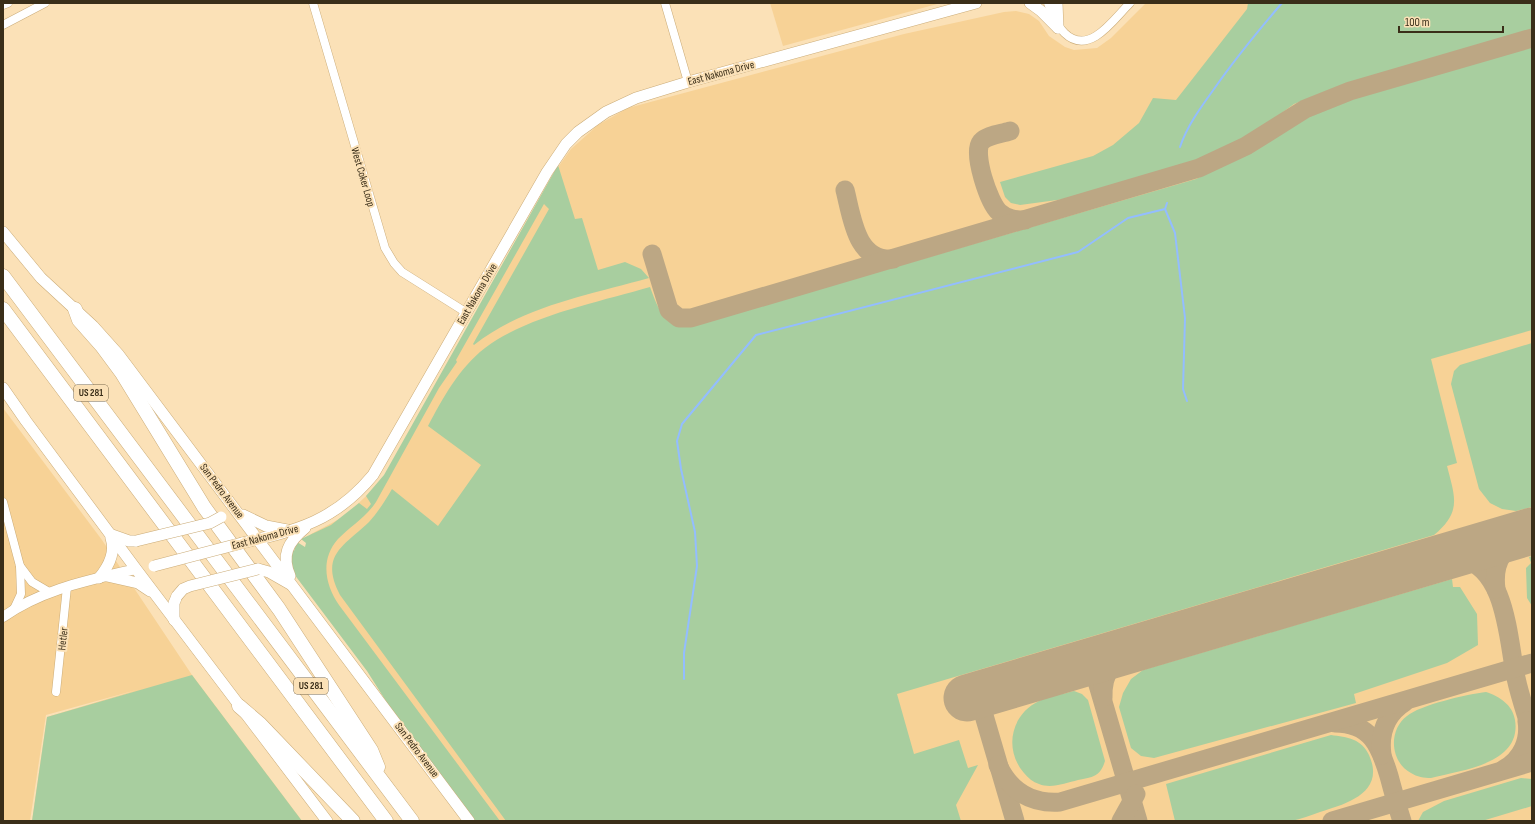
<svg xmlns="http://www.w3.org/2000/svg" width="1535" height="824" viewBox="0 0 1535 824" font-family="'Sofia Sans Condensed',sans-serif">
	<rect width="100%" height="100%" fill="#fbe1b7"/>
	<g fill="#f7d296">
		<polygon points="770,3 941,3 783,46"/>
		<polygon points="1146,3 1532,3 1532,821 490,821 299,568 311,534 345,516 382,481 556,170 571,149 598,125 628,108 904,34 1004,12 1016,11 1029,14 1039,21 1049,36 1065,47 1074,50 1097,48 1111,38"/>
		<polygon points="3,408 102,540 192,675 302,821 32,821 47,717 140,689 46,715 30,821 3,821"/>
	</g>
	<g fill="#a8ce9f">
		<polygon points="1248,3 1532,3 1532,29 1334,88 1294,104 1257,131 1226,150 1195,162 1072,198 1020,205 1011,203 1005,197 1000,182 1093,156 1113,145 1139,123 1153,98 1176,100 1247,9"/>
		<path d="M1532,47V330L1431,359L1457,463L1447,466C1455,497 1462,512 1434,535L897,694L914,754L959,740L968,768L978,765L956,805L961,821H506L340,595C319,555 344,546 369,522C378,512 385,501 392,489L438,526L481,465L428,426C443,398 459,368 485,348C527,316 599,302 650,287C659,310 662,323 689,327L1196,179L1258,149L1304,117L1333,105Z"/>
		<path d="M558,165L575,219L582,218L598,270L625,262L641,269L649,278C589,295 523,306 474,345L473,344L549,209L544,204L456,360L457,362L439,388L376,502C366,517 351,526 338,539C320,559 325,585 339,605L500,821H474L396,717L367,671L294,574L291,568V550L294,551L297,542L305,547L306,543L301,539L331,525L359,503L367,509L371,504L366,496L384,475Z"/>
		<polygon points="1532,343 1532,507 1516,511 1502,509 1490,503 1479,489 1451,384 1454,371 1460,365"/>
		<polygon points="1532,556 1532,606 1527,598 1526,568 1531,563 1529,557"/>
		<polygon points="1452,579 1453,587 1460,587 1477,614 1478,645 1447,663 1354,694 1356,703 1154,758 1141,756 1131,748 1119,707 1123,693 1131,679 1143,670"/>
		<polygon points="192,675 302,821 32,821 47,717"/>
		<path d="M1074,691L1082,694L1088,700L1105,761C1100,777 1093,777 1078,780C1066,783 1051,789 1039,784C1033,782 1028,778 1024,773C1004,750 1010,715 1039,701C1049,696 1063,694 1074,691Z"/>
		<path d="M1486,692C1499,696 1513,705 1515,720C1522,764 1462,770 1431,778C1424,778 1417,777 1411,773C1390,762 1388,730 1407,716C1420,705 1468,694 1486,692Z"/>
		<path d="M1331,735C1347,737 1362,739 1369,755C1386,793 1346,804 1320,812C1311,815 1301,819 1291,821C1278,823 1262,821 1248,821C1224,821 1199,823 1175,821L1166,784Z"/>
		<polygon points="1521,778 1532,779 1532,806 1482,821 1418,821 1423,812 1444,801"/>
	</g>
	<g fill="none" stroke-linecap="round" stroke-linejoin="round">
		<g stroke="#93bdff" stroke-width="2">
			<path d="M1180,147C1187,126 1201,107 1214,89C1235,59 1258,31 1282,3"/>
			<polyline points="1167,203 1165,209 1175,233 1185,318 1183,389 1187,401"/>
			<polyline points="684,679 684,653 697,566 695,532 681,469 677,441 682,424 756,335 1078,252 1128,218 1165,209"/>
		</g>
		<g stroke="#bca784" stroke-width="19">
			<path d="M1010,131C1001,134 987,135 981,142C972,153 989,203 999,212C1007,219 1015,220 1025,220"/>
			<path d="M845,190C852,217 856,262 893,259"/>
			<polyline points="652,254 669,310 679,318 691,318 1199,168 1246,146 1305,109 1350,91 1532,38"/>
			<path d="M1438,559C1445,558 1453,556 1460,558C1507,567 1508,641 1516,678C1520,697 1527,716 1532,734"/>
			<path d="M1496,589C1492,559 1506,546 1530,532"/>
			<polyline points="1091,661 1138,821"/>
			<polyline points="978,695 1015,821"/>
			<path d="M1103,698C1102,666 1117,660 1141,647"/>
			<path d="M1335,723C1371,723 1380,746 1389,776C1393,791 1397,806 1402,821"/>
			<path d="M1382,755C1379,733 1386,714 1405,702"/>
			<path d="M998,765C1010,791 1031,804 1060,802L1532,663"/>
			<path d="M1504,769C1522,759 1530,740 1527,721"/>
			<polyline points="1121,821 1136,794"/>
			<polyline points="1332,821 1532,762"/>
		</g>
		<polyline stroke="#bca784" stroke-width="47" points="967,698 1532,531"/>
		<defs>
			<g id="minor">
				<polyline points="313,3 385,248 394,263 402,272 467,313"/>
				<polyline points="665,3 688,82"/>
				<path d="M1048,3C1054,23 1070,52 1096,36C1109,28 1119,14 1130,3"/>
				<polyline points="3,5 8,3"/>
				<polyline points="3,25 45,3"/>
				<polyline points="3,502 20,566 21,594 14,609"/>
				<polyline points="20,566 32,582 49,592"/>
				<polyline points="56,692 67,587"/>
			</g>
			<path id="tertiary" d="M3,617C42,589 90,580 136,569"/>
			<g id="secondary">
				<polyline points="1030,3 1041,11 1058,28"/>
				<polyline points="1057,3 1058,28"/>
				<polyline points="3,232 41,278 93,326 119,355 469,821"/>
				<polyline points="3,388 26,421 136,569 327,821"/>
				<polyline points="243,515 266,526 287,530"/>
				<polyline points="112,535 129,541 136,541"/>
				<path d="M242,543C298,530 335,521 373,475L547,172L566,144L578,132L606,112L636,98L688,82L976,3"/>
				<polyline points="258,569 269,572 290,584"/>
				<polyline points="107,576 138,583 150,591"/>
				<path d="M290,576C281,555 288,542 305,528"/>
				<path d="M99,578C109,566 116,553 111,538"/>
				<polyline points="174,620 174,603 177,596"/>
			</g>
			<g id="motorway">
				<polyline points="3,276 412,821"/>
				<polyline points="3,309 386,821"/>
				<polyline points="75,309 79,320 102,346 122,373 204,507 279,609 371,750 378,767"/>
				<polyline points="239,706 260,724 353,821"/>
			</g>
		</defs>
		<use href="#minor" stroke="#cbac78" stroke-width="9"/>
		<use href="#tertiary" stroke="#cbac78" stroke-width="11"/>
		<use href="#secondary" stroke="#cbac78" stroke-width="12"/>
		<use href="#motorway" stroke="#cbac78" stroke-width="15"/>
		<use href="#minor" stroke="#fff" stroke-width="8"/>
		<use href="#tertiary" stroke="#fff" stroke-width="10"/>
		<use href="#secondary" stroke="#fff" stroke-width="11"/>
		<use href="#motorway" stroke="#fff" stroke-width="14"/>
		<defs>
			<g id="secondary-bridge">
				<polyline points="136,541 210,523 221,517"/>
				<polyline points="154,566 242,543"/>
				<polyline points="177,596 183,589 190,586 258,569"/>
			</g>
		</defs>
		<use href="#secondary-bridge" stroke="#cbac78" stroke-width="12" stroke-linecap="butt"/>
		<use href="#secondary-bridge" stroke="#fff" stroke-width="11"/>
	</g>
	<g text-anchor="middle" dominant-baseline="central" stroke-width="4" stroke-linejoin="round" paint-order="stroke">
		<g fill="#fbe1b7" stroke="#746448" stroke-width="1">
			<rect x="74" y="385" width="34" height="16" rx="3"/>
			<rect x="294" y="678" width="34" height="16" rx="3"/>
		</g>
		<g font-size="10" font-weight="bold" fill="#3a2e19">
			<text x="91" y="393">US 281</text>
			<text x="311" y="686">US 281</text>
		</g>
		<g font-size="11" fill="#3a2e19" stroke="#fbe1b7">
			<text transform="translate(721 73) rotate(-15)">East Nakoma Drive</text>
			<text transform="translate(363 177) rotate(74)">West Coker Loop</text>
			<text transform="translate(477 294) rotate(-60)">East Nakoma Drive</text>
			<text transform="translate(222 491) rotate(53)">San Pedro Avenue</text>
			<text transform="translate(265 537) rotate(-15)">East Nakoma Drive</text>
			<text transform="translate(63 639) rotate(-84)">Hetler</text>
			<text transform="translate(417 750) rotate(53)">San Pedro Avenue</text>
		</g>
	</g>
	<rect width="1535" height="824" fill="none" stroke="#3a2e19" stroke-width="8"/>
	<path d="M1399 26v6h104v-6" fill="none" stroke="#3a2e19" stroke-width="2"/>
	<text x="1405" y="26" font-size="12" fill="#3a2e19" stroke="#fbe1b7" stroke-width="3" paint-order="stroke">100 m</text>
</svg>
